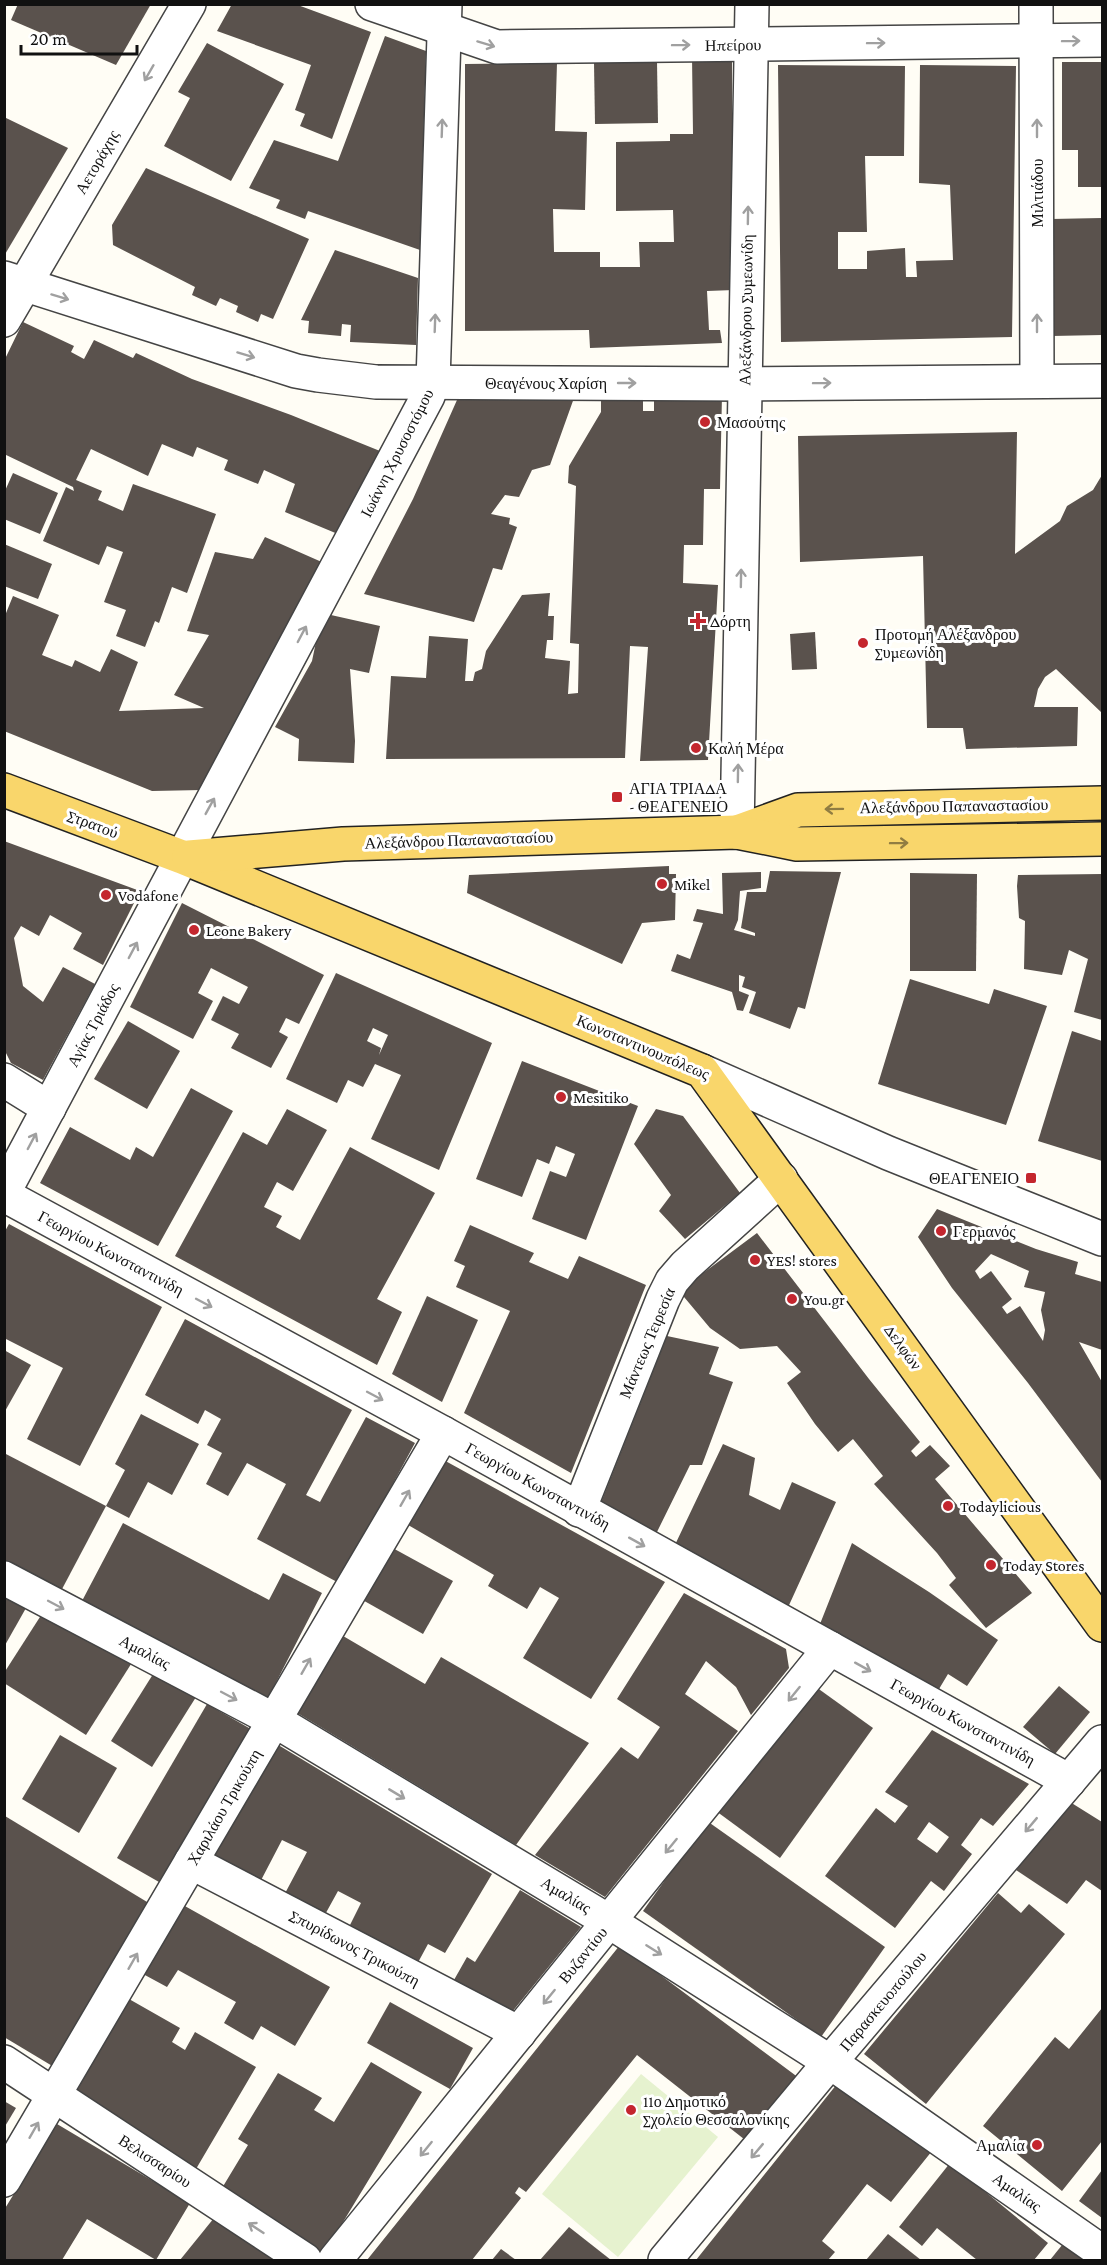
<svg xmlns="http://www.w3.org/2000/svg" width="1107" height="2265" viewBox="0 0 1107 2265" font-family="'Crimson Pro',serif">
	<rect width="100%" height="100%" fill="#fffdf5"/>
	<polygon fill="#e6f2cf" points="641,2074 718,2137 618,2257 542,2194"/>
	<g fill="#5a524d" fill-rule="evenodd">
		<polygon points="18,4 151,4 116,65 11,20"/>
		<polygon points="232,4 295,4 371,32 332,139 300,126 305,114 295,110 311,65 217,31"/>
		<polygon points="385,36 426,51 420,250 308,211 305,219 276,208 280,200 249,188 274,140 338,161"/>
		<polygon points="207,43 284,84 231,181 164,146 190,98 178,92"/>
		<polygon points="692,56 732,56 732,228 734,290 707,291 709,330 720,330 722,343 590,348 589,330 465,331 465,64 557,63 555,131 587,132 585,210 553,209 554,252 600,252 600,267 640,267 639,242 674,242 673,210 616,211 616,142 670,141 670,134 693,134"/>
		<polygon points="657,62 658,123 595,124 594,63"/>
		<polygon points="1062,62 1102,62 1102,187 1078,187 1078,150 1062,150"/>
		<polygon points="778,65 905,66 904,156 865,156 867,232 838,232 838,269 867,269 867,251 905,248 906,277 917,277 916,261 953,260 950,185 919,183 920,65 1016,66 1012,337 781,342"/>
		<polygon points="4,117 68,148 4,256"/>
		<polygon points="146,168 309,239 273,319 261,314 258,322 236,312 238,306 220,298 216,306 192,295 195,287 113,245 112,225"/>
		<polygon points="1102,218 1102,335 1052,336 1051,219"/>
		<polygon points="335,250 418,278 416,345 350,342 351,325 342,324 341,336 308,333 309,321 301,320"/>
		<polygon points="23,322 74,346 71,352 84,359 94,340 133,358 136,353 192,379 291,415 380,451 345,537 285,512 295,484 264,470 258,484 224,470 228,460 197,447 193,457 162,444 148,476 91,449 76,480 102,491 98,500 123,511 133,484 216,514 187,593 172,587 159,623 155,621 145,647 116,636 126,610 104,602 123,552 107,546 99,565 43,541 66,487 74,491 73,487 4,454 4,361"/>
		<polygon points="601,394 643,394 643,411 654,411 654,396 722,395 720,489 704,489 703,545 684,545 683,583 718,585 708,760 640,761 648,647 630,646 625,758 386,759 391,676 426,678 429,636 468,639 465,681 473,681 475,672 482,669 486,651 522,595 550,593 548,616 554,616 553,640 547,640 545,658 570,661 568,694 578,693 579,644 570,643 576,486 568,483 569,466 601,412"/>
		<polygon points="574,398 550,465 532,470 519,497 505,495 491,514 510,518 509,524 517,527 502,570 493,568 474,622 364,594 413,499 457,400"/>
		<polygon points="1017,432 1015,554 1060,521 1067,506 1093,490 1102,475 1102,713 1056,669 1045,677 1038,689 1034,707 1078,707 1077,746 966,749 963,728 927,728 923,556 800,562 798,436"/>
		<polygon points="13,473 58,493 40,534 4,519 4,493"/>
		<polygon points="265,537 324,563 202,790 152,791 4,731 4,618 13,596 59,615 42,655 72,667 75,660 100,672 111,649 138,662 119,711 204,708 174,695 209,635 187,631 215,552 253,559"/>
		<polygon points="4,544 52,564 38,599 4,586"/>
		<polygon points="322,613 380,626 369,673 350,669 355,741 354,763 298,761 299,739 275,727 312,661"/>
		<polygon points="815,632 817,669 792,670 790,634"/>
		<polygon points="4,841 140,891 103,965 73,949 82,933 50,915 39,936 21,926 14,938 23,986 43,1002 63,967 95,984 43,1080 11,1063 4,1049"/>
		<polygon points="669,866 669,874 676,874 675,920 642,923 622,964 467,893 469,875"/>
		<polygon points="770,871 841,872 805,1009 798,1007 790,1029 749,1013 756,992 742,987 745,977 739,975 739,991 749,995 743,1011 737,1010 732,992 671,971 677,954 690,959 703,923 693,921 697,909 723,914 722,873 761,872 761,888 740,891 738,920 734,930 755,936 755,933 741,928 747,892 766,892"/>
		<polygon points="910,873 977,874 976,971 910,971"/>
		<polygon points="1102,874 1102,1020 1074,1012 1088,959 1069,950 1062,975 1024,969 1025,921 1019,918 1017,886 1018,875"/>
		<polygon points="182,903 324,975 299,1024 286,1018 279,1032 288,1037 271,1068 231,1048 239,1034 211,1020 223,996 239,1004 248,987 211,968 198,993 213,1001 193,1039 130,1007"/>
		<path d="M336,973L492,1043L439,1170L371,1139L401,1075L375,1064L363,1087L348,1080L337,1103L286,1079ZM373,1028L388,1035L379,1055L381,1048L367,1041Z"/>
		<polygon points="910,979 989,1004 994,989 1047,1006 1006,1125 878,1084"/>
		<polygon points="128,1021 180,1051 147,1109 94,1079"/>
		<polygon points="1072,1031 1102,1041 1102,1161 1038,1141"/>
		<polygon points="522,1061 638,1106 586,1240 532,1219 550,1171 566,1177 575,1154 556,1146 549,1164 537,1159 522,1197 476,1179"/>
		<polygon points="191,1088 233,1111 158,1246 40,1183 70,1127 130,1160 136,1147 153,1157"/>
		<polygon points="287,1109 327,1130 293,1191 277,1182 264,1207 282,1216 276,1227 300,1240 350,1147 435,1193 377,1299 402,1312 377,1365 175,1256 243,1132 267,1145"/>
		<polygon points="656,1109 683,1116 740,1193 685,1239 659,1211 671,1195 634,1144"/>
		<path d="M937,1209L1036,1249L1078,1262L1075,1274L1102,1282V1350L1079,1342L1102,1382V1482L1028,1383L952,1288L918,1237ZM991,1254L1029,1271L1024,1287L1045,1292L1041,1310L1045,1330L1043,1341L1020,1306L1007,1314L1002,1307L1012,1299L991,1271L980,1279L975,1271Z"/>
		<polygon points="9,1224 162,1307 80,1466 27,1439 63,1368 4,1338 4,1233"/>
		<polygon points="470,1225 534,1253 529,1262 568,1279 579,1256 646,1285 571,1473 464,1413 510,1311 456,1287 465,1266 454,1261"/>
		<polygon points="757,1233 869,1379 920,1442 911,1451 916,1457 930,1445 950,1466 935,1479 1032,1593 986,1628 949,1585 956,1578 937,1553 874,1484 883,1476 853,1439 838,1452 815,1424 787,1383 801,1372 777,1346 740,1349 710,1328 679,1291"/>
		<polygon points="427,1296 478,1320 442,1402 392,1374"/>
		<polygon points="185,1319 352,1410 306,1495 320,1502 366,1417 415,1443 339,1583 257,1539 286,1484 247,1463 228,1496 206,1484 222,1453 207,1445 221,1419 205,1410 198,1424 145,1395"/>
		<polygon points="667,1336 719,1347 709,1374 733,1382 702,1465 690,1465 655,1536 600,1505"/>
		<polygon points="4,1350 31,1365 4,1413"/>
		<polygon points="141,1414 199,1444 172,1495 148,1482 129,1518 106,1506 125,1470 115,1464"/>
		<polygon points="723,1444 755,1458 749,1495 780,1510 792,1482 836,1502 785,1614 742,1594 747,1583 673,1549"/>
		<polygon points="4,1453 106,1506 61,1591 4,1561"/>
		<polygon points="440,1458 665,1582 591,1699 523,1658 559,1598 540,1587 527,1609 488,1586 494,1575 403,1522"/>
		<polygon points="123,1523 269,1600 283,1573 322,1593 268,1698 82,1601"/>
		<polygon points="852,1543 929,1592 998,1640 967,1686 948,1674 933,1699 820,1624"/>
		<polygon points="389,1546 453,1581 423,1634 359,1598"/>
		<polygon points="684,1593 786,1649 789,1668 751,1715 736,1687 706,1661 685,1694 738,1731 605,1897 535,1855 621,1747 638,1759 660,1727 617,1699"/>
		<polygon points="4,1596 26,1608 4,1647"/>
		<polygon points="47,1606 133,1661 86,1735 4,1683 4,1673"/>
		<polygon points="338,1633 425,1684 441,1657 589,1743 516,1845 294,1711"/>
		<polygon points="155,1671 196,1697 152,1767 111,1741"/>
		<polygon points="809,1682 873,1728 780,1858 716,1811"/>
		<polygon points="1059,1686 1090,1712 1055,1754 1023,1727"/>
		<polygon points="207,1704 256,1732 166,1886 117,1858"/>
		<path d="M932,1730L1029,1784L993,1826L981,1818L961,1845L972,1854L944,1891L931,1881L895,1928L825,1876L876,1808L895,1823L908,1806L885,1792ZM929,1822L949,1837L937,1853L917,1839Z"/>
		<polygon points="60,1735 117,1768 79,1833 22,1799"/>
		<polygon points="275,1743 492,1874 445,1953 428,1944 415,1968 346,1933 361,1903 338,1891 322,1920 282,1899 307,1852 282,1840 258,1886 208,1861"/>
		<polygon points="1070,1802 1102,1822 1102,1891 1086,1880 1067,1904 1016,1870"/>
		<polygon points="5,1816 157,1908 59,2070 4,2037"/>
		<polygon points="707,1821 885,1947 821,2037 643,1911"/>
		<polygon points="520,1890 581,1927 508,2017 450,1987 467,1957 475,1962"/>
		<polygon points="998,1893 1021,1913 1029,1904 1065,1934 926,2104 864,2054"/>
		<polygon points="183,1905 330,1987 295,2046 261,2026 253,2040 224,2023 236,2002 178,1970 167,1987 143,1974"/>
		<polygon points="620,1945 799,2078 749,2143 637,2055 526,2192 519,2187 515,2193 521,2198 472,2260 367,2260"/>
		<polygon points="129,1999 180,2028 172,2042 185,2050 195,2032 256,2067 196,2169 72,2099"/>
		<polygon points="390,2002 473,2048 450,2089 367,2043"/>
		<polygon points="1102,2008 1102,2141 1062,2191 983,2126 1055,2037 1069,2049"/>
		<polygon points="371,2062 422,2092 320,2260 216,2198 248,2145 238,2139 278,2073 322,2098 314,2110 334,2122"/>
		<polygon points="841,2079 932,2151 891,2202 867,2184 822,2241 835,2252 828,2260 696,2260"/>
		<polygon points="4,2101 16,2108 4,2128"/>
		<polygon points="57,2124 190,2203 156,2260 87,2219 62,2260 4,2260 4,2210"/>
		<polygon points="950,2163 1048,2243 1034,2260 977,2260 937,2228 922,2246 899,2227"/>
		<polygon points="1102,2170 1102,2218 1079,2201"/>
		<polygon points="214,2218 280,2260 180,2260"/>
		<polygon points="569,2227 611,2260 540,2260"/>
		<polygon points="888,2234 921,2260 866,2260"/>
		<polygon points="1071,2234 1102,2260 1050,2260"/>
		<polygon points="501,2249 516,2260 492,2260"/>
	</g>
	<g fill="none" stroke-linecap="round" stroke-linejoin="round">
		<defs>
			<g id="minor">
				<polyline points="372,4 497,47 1102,40"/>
				<polyline points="1036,4 1037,381"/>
				<polyline points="4,278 296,371 318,375 376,382 745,384 1102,381"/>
				<polyline points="4,320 189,4"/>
				<polyline points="737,832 752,4"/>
				<polyline points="702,1071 888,1153 1102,1239"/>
				<polyline points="4,1080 49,1108"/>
				<polyline points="4,1192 428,396 433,382 445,4"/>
				<polyline points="4,1195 443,1433 1069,1781"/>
				<polyline points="579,1510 663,1299 672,1281 685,1266 781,1179"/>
				<polyline points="4,1578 274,1720 610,1922 830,2062 1102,2252"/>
				<polyline points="191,1862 519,2033"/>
				<polyline points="4,2062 305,2260"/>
				<polyline points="4,2180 443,1433"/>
				<polyline points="335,2260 830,1648"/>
				<polyline points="665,2260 830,2062 1102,1742"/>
			</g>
			<g id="major">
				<polyline points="4,790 182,857 702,1071 1102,1625"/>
				<polyline points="737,832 798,810 1102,803"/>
				<polyline points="189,857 343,844 737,832 797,844 1102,839"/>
			</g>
		</defs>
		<use href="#minor" stroke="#444" stroke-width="36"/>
		<use href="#major" stroke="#222" stroke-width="36"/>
		<use href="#minor" stroke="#fff" stroke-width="33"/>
		<use href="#major" stroke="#f9d66b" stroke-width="33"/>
	</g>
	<defs><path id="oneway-shaft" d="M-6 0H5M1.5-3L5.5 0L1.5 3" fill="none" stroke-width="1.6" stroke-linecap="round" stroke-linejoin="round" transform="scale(1.5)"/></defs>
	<g stroke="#a0a0a0">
		<use href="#oneway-shaft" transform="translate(1071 41) rotate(-1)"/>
		<use href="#oneway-shaft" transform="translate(876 43) rotate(-1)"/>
		<use href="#oneway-shaft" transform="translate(486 44) rotate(17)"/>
		<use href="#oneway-shaft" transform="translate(681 45) rotate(-1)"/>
		<use href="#oneway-shaft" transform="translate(149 73) rotate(120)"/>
		<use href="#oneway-shaft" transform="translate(442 128) rotate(-88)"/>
		<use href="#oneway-shaft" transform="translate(1037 128) rotate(-90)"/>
		<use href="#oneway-shaft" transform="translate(748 215) rotate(-89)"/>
		<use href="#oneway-shaft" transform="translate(60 297) rotate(17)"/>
		<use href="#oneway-shaft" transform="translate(435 323) rotate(-88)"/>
		<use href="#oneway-shaft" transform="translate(1037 323) rotate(-90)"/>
		<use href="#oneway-shaft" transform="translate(246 355) rotate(17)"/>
		<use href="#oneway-shaft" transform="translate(627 383)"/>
		<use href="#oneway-shaft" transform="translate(822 383) rotate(-1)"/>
		<use href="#oneway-shaft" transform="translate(741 578) rotate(-89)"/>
		<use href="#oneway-shaft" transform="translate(302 634) rotate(-62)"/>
		<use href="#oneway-shaft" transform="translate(738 773) rotate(-89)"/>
		<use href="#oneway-shaft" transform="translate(210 806) rotate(-61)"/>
		<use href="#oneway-shaft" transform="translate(133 950) rotate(-62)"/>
		<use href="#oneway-shaft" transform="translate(32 1141) rotate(-62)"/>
		<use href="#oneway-shaft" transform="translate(204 1303) rotate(28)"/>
		<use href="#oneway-shaft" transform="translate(375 1396) rotate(28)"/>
		<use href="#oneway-shaft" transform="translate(405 1498) rotate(-60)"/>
		<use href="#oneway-shaft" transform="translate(637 1542) rotate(29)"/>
		<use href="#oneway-shaft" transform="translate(56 1605) rotate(28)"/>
		<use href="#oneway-shaft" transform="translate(306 1666) rotate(-60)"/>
		<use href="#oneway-shaft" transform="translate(863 1667) rotate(29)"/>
		<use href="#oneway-shaft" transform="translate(794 1694) rotate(129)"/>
		<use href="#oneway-shaft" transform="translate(229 1696) rotate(28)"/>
		<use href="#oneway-shaft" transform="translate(397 1794) rotate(31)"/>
		<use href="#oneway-shaft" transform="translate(1031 1825) rotate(130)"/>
		<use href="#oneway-shaft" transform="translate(671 1846) rotate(129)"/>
		<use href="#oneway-shaft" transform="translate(654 1950) rotate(32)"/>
		<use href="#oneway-shaft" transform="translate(133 1961) rotate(-60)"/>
		<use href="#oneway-shaft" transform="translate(549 1997) rotate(129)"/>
		<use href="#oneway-shaft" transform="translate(34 2130) rotate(-60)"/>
		<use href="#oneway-shaft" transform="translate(426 2149) rotate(129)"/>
		<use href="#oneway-shaft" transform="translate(757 2151) rotate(130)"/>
		<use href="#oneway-shaft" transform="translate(256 2228) rotate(-147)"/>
	</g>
	<g stroke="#917d42">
		<use href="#oneway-shaft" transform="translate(834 809) rotate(179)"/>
		<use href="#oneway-shaft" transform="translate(899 843) rotate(-1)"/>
	</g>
	<g fill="#c4262e" stroke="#fff" stroke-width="2">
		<circle cx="705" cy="422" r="6"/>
		<path d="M695 612h6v6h6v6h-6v6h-6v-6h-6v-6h6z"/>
		<circle cx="863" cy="643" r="6"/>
		<circle cx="696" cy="748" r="6"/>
		<rect x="611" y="791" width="12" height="12" rx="3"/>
		<circle cx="662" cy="884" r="6"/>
		<circle cx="106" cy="895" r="6"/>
		<circle cx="194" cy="930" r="6"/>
		<circle cx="561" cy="1097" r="6"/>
		<rect x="1025" y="1172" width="12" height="12" rx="3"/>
		<circle cx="941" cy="1231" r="6"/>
		<circle cx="755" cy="1260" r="6"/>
		<circle cx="792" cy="1299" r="6"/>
		<circle cx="948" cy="1506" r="6"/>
		<circle cx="991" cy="1565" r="6"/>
		<circle cx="631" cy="2110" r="6"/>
		<circle cx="1037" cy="2145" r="6"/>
	</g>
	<g text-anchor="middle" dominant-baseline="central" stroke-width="6" stroke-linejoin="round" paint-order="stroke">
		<g font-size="16" fill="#111" stroke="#fff">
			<text transform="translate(733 45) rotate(-1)">Ηπείρου</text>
			<text transform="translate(97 162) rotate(-60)">Αετοράχης</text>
			<text transform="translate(1037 193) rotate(-90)">Μιλτιάδου</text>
			<text transform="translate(746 310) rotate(-89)">Αλεξάνδρου Συμεωνίδη</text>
			<text x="546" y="383">Θεαγένους Χαρίση</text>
			<text transform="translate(397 453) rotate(-63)">Ιωάννη Χρυσοστόμου</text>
			<text transform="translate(954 806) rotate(-1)">Αλεξάνδρου Παπαναστασίου</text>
			<text transform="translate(93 824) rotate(21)">Στρατού</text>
			<text transform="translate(459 840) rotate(-2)">Αλεξάνδρου Παπαναστασίου</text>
			<text transform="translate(93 1025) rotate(-62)">Αγίας Τριάδος</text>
			<text transform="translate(643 1047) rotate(23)">Κωνσταντινουπόλεως</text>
			<text transform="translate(111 1253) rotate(28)">Γεωργίου Κωνσταντινίδη</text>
			<text transform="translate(647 1343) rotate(-67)">Μάντεως Τειρεσία</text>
			<text transform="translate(903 1347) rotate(54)">Δελφών</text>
			<text transform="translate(538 1486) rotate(29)">Γεωργίου Κωνσταντινίδη</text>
			<text transform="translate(145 1652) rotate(28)">Αμαλίας</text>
			<text transform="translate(963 1722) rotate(29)">Γεωργίου Κωνσταντινίδη</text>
			<text transform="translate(224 1807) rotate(-60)">Χαριλάου Τρικούπη</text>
			<text transform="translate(566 1895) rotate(31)">Αμαλίας</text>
			<text transform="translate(355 1948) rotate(28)">Σπυρίδωνος Τρικούπη</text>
			<text transform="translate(583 1955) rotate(-51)">Βυζαντίου</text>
			<text transform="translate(883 2001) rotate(-50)">Παρασκευοπούλου</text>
			<text transform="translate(155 2161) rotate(33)">Βελισσαρίου</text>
			<text transform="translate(1017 2192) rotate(35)">Αμαλίας</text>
		</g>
		<g font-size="16" fill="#111" stroke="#fff" text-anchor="start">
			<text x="717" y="422">Μασούτης</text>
			<text x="710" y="621">Δόρτη</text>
			<text x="875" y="634">Προτομή Αλέξανδρου<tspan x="875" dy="18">Συμεωνίδη</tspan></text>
			<text x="708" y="748">Καλή Μέρα</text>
			<text x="629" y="788">ΑΓΙΑ ΤΡΙΑΔΑ<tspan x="629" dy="18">- ΘΕΑΓΕΝΕΙΟ</tspan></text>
			<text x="674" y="884">Mikel</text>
			<text x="118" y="895">Vodafone</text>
			<text x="206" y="930">Leone Bakery</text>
			<text x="573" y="1097">Mesitiko</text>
			<text x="1019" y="1178" text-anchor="end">ΘΕΑΓΕΝΕΙΟ</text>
			<text x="953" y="1231">Γερμανός</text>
			<text x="767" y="1260">YES! stores</text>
			<text x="804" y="1299">You.gr</text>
			<text x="960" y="1506">Todaylicious</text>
			<text x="1003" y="1565">Today Stores</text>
			<text x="643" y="2101">11ο Δημοτικό<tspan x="643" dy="18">Σχολείο Θεσσαλονίκης</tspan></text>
			<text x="1025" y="2145" text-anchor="end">Αμαλία</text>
		</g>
	</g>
	<rect width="1107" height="2265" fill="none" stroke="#111111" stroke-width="12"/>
	<path d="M21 45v9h116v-9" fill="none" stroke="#111111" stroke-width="3"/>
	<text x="30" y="45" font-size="18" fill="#111111" stroke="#ffffff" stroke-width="4.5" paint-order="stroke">20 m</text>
</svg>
